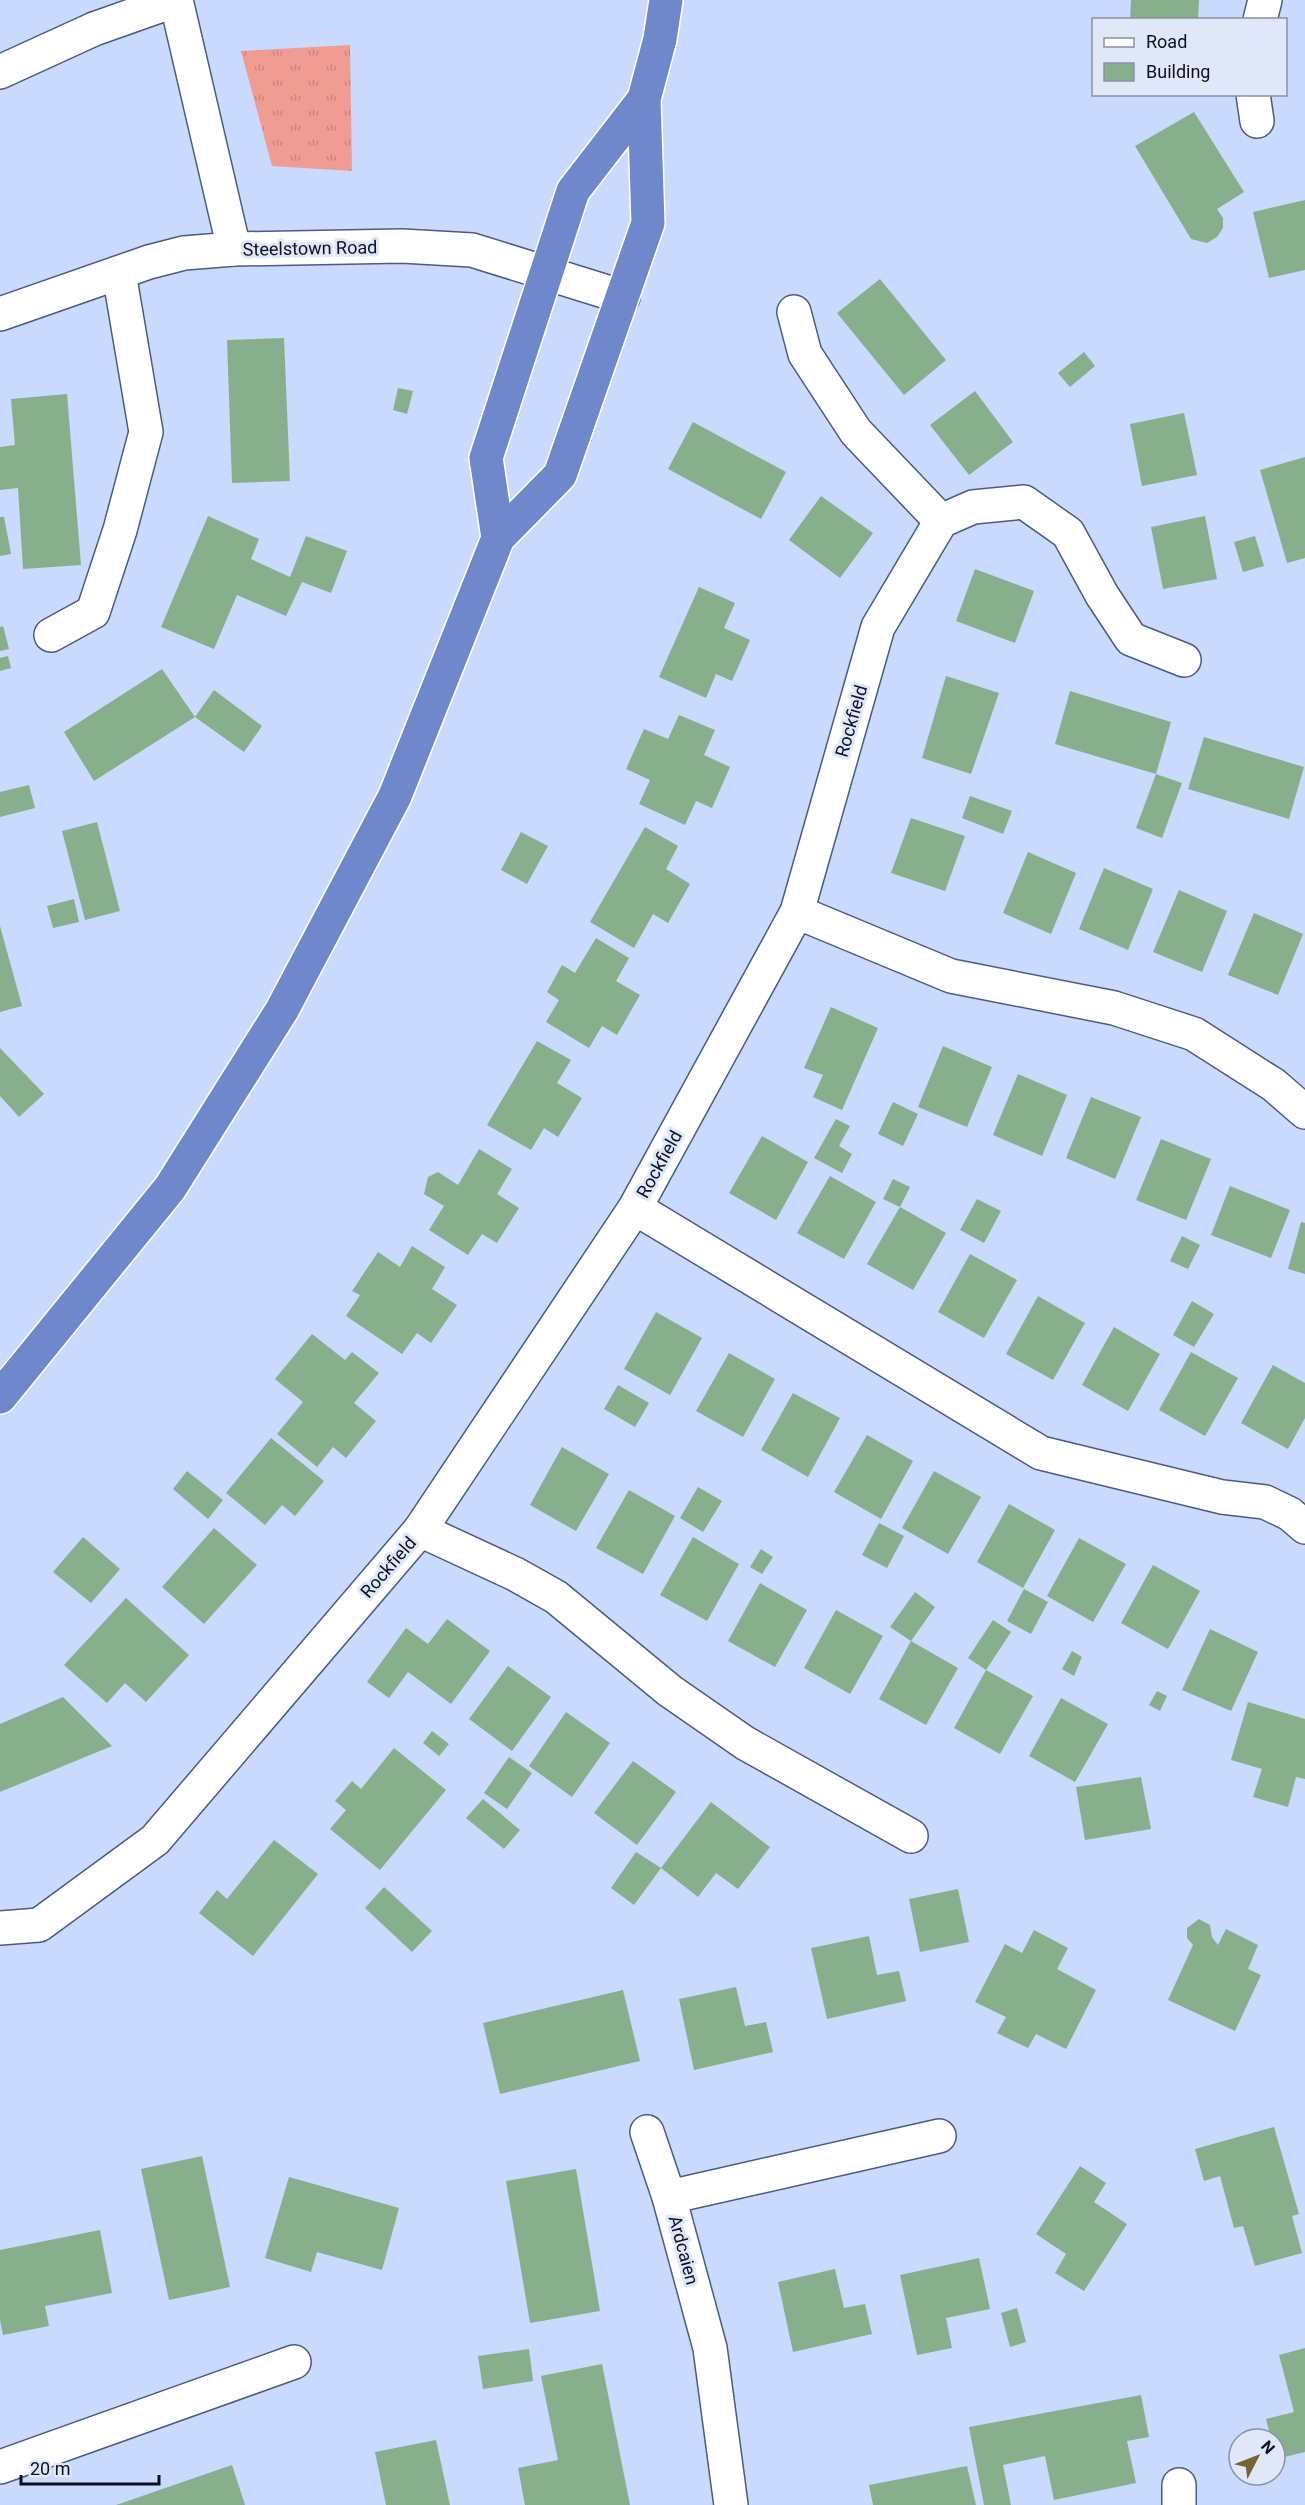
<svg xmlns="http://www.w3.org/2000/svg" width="1305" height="2505" viewBox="0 0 1305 2505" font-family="Roboto,sans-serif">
	<defs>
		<pattern id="grass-tufts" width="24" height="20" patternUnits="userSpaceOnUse" patternTransform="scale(1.5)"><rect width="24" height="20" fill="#f09c92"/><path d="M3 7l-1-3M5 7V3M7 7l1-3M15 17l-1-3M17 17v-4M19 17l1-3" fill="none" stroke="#cc857e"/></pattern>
	</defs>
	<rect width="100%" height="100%" fill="#cad9fe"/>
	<polygon fill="url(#grass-tufts)" points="350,45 352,171 272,166 241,51"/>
	<g fill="#88af8b">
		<polygon points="1131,0 1199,0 1198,20 1130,20"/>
		<polygon points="1194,112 1244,192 1217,209 1223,218 1223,228 1217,237 1207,243 1191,239 1135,146"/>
		<polygon points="1305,200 1305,270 1269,278 1253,212"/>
		<polygon points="880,279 946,360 904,395 837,313"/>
		<polygon points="284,338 290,481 232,483 227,340"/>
		<polygon points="1084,352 1095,366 1070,387 1058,373"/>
		<polygon points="398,388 413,391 407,414 393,410"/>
		<polygon points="975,391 1013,442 969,475 930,425"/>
		<polygon points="67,394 81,565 23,569 18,488 0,490 0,447 15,445 11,399"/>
		<polygon points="1184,413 1197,475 1142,486 1130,424"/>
		<polygon points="693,422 786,472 761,519 668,469"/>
		<polygon points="1305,457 1305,558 1287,563 1260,470"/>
		<polygon points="821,496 873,533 840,578 789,540"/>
		<polygon points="208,516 259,539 251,559 290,577 306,536 347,551 331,593 302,582 286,616 237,595 214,649 161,627"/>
		<polygon points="1205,516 1217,579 1163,589 1151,527"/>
		<polygon points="0,517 4,517 11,554 0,556"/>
		<polygon points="1255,536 1264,566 1243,572 1234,542"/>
		<polygon points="975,569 1034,591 1015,643 956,621"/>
		<polygon points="699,587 735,603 724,628 750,640 732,681 716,674 706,698 659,677"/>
		<polygon points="3,626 9,649 0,651 0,627"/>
		<polygon points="8,656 11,668 0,671 0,658"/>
		<polygon points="162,669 195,717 94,781 64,732"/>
		<polygon points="946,676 999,693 971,774 922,758"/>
		<polygon points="214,690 262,726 244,752 195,717"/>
		<polygon points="1070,691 1171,722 1156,774 1055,744"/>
		<polygon points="679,715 715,730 704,755 730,767 712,808 696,801 685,825 639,804 650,780 626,769 644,729 668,739"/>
		<polygon points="1204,737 1304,767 1289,819 1188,789"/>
		<polygon points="1156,774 1182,783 1162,838 1136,828"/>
		<polygon points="29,785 35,808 0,817 0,792"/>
		<polygon points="970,796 1012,811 1003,834 962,818"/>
		<polygon points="911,818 965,836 945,891 891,873"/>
		<polygon points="97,822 120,911 85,920 62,831"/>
		<polygon points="645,827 678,846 666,869 690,884 668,923 653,914 634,948 590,922"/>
		<polygon points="521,832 548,846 527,884 501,870"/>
		<polygon points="1028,852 1076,873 1051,934 1003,913"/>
		<polygon points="1104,868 1153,889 1128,950 1079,929"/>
		<polygon points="1179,890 1227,911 1202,972 1153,952"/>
		<polygon points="74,899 79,922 53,928 47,906"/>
		<polygon points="1254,913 1303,934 1278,995 1228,975"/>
		<polygon points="0,926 22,1006 0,1012"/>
		<polygon points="596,938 629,958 616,981 640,995 617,1035 602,1026 589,1048 546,1022 559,1000 547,992 562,965 575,973"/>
		<polygon points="831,1007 878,1028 842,1110 813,1097 823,1075 804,1068"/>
		<polygon points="537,1041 571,1060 557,1083 582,1098 558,1137 544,1128 531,1150 487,1125"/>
		<polygon points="943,1046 992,1067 967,1127 918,1107"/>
		<polygon points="0,1048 44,1094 19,1117 0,1096"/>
		<polygon points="1018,1074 1067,1095 1042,1156 993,1135"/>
		<polygon points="1091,1097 1141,1117 1115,1179 1066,1158"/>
		<polygon points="893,1102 918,1114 903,1146 878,1134"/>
		<polygon points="836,1119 850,1126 839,1146 852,1154 842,1173 814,1158"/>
		<polygon points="762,1136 808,1162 776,1220 729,1193"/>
		<polygon points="1161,1139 1211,1159 1186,1220 1136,1200"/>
		<polygon points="479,1149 512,1169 497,1194 519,1208 497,1243 482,1234 468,1255 429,1230 444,1206 424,1194 428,1177 438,1172 458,1185"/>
		<polygon points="830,1176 876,1202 844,1259 797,1233"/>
		<polygon points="893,1179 910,1187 900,1207 883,1199"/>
		<polygon points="1230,1186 1290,1210 1271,1258 1211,1235"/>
		<polygon points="977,1199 1001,1211 984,1243 960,1230"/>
		<polygon points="900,1207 946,1233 913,1290 867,1264"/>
		<polygon points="1301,1222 1305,1223 1305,1274 1288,1269"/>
		<polygon points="1182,1236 1200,1245 1188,1269 1170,1261"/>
		<polygon points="412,1246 445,1267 432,1289 457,1305 431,1343 417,1333 402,1354 346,1316 360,1295 352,1291 378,1252 400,1267"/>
		<polygon points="970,1254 1017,1280 984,1338 938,1312"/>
		<polygon points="1038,1296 1085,1323 1053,1380 1006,1354"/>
		<polygon points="1192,1301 1214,1314 1194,1347 1173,1335"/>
		<polygon points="656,1312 702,1338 670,1395 624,1369"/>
		<polygon points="1114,1327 1160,1354 1128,1411 1082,1385"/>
		<polygon points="312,1334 345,1360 352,1352 379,1373 354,1403 376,1421 346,1458 333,1447 317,1467 277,1434 303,1402 275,1379"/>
		<polygon points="1191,1352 1238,1378 1205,1436 1159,1410"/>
		<polygon points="729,1353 775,1379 743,1437 696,1411"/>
		<polygon points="1273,1365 1305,1383 1305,1418 1288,1449 1241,1423"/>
		<polygon points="618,1385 649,1403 635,1427 604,1409"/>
		<polygon points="793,1393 840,1418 808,1477 761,1450"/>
		<polygon points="867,1435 913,1461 881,1519 834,1492"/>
		<polygon points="271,1438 324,1481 295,1516 282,1505 265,1525 226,1493"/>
		<polygon points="562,1447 609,1474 576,1531 530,1505"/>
		<polygon points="187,1471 223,1500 208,1519 173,1489"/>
		<polygon points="934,1471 981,1497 948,1554 902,1528"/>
		<polygon points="698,1487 722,1501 703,1532 680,1518"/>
		<polygon points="629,1490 675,1516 643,1574 596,1548"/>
		<polygon points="1009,1504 1055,1530 1023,1588 977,1562"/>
		<polygon points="879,1523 904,1536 887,1568 862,1555"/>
		<polygon points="214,1528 257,1565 204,1624 162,1587"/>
		<polygon points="83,1537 120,1569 91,1603 53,1572"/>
		<polygon points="693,1537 739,1564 707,1621 660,1595"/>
		<polygon points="1079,1538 1126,1564 1093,1622 1047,1596"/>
		<polygon points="761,1549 773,1557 762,1574 750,1567"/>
		<polygon points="1153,1565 1200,1591 1168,1649 1121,1623"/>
		<polygon points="760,1583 807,1610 775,1667 728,1641"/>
		<polygon points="1024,1589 1048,1602 1031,1634 1007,1621"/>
		<polygon points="915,1592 935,1607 911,1641 958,1668 926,1725 879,1699 911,1641 890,1627"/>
		<polygon points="126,1598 189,1655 146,1702 125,1683 107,1703 64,1665"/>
		<polygon points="836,1610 883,1636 850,1694 804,1668"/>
		<polygon points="447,1619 490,1651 451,1704 408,1672 389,1698 367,1682 406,1628 428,1644"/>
		<polygon points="993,1620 1011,1632 986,1670 1033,1696 1000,1754 954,1728 986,1670 968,1658"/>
		<polygon points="1210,1629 1258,1652 1231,1711 1182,1690"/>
		<polygon points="1072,1651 1082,1657 1074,1676 1062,1669"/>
		<polygon points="508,1666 551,1697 512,1751 469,1719"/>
		<polygon points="1157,1691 1167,1696 1160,1711 1149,1705"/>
		<polygon points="63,1697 112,1746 0,1792 0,1724"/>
		<polygon points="1061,1698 1108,1724 1075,1782 1029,1756"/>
		<polygon points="1248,1702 1305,1719 1305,1779 1296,1777 1288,1807 1253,1797 1262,1769 1231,1760"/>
		<polygon points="566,1712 610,1743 572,1797 529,1766"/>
		<polygon points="432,1731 449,1744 439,1756 423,1743"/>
		<polygon points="394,1748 446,1790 380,1870 330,1829 346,1810 335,1801 352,1781 361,1789"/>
		<polygon points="509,1757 532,1773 507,1809 484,1793"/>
		<polygon points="633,1761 676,1792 637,1845 594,1813"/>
		<polygon points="1141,1777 1151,1829 1085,1840 1076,1787"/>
		<polygon points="483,1799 520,1830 504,1849 466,1818"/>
		<polygon points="711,1802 770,1847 738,1889 716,1873 698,1897 661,1868"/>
		<polygon points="274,1840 318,1874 253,1956 199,1913 217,1890 227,1899"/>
		<polygon points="636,1852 661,1868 634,1905 611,1888"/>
		<polygon points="384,1887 432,1931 412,1952 365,1908"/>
		<polygon points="958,1889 969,1942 920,1952 909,1899"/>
		<polygon points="1199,1919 1210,1925 1212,1937 1218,1945 1226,1929 1258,1945 1248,1969 1261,1975 1235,2031 1168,2000 1193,1945 1187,1938 1187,1928"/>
		<polygon points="1034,1930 1068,1948 1057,1969 1096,1990 1066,2049 1036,2034 1028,2048 997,2033 1006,2017 975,2002 1005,1944 1022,1953"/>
		<polygon points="869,1936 877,1975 899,1971 906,2001 827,2019 811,1948"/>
		<polygon points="736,1987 745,2026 766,2022 773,2052 694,2070 679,1999"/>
		<polygon points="623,1990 640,2061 500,2094 483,2023"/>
		<polygon points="1274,2127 1299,2214 1292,2216 1302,2253 1255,2266 1243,2226 1234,2228 1220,2176 1204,2181 1195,2149"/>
		<polygon points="202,2156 230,2287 169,2300 141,2169"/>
		<polygon points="1080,2166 1106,2183 1094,2202 1127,2224 1084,2291 1055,2273 1066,2254 1036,2234"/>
		<polygon points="576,2169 600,2311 530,2323 506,2181"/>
		<polygon points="289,2177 399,2208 382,2270 317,2252 311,2272 265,2258"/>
		<polygon points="100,2230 112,2293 45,2306 49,2326 3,2335 0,2320 0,2250"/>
		<polygon points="979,2258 990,2309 946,2318 952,2348 917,2355 900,2275"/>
		<polygon points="835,2269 844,2308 865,2304 872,2334 793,2352 778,2282"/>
		<polygon points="1017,2308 1026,2342 1010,2347 1001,2313"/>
		<polygon points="1305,2348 1305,2452 1276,2459 1275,2439 1271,2439 1266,2419 1294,2412 1279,2355"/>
		<polygon points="529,2349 533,2381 483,2389 478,2356"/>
		<polygon points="602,2364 630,2505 525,2505 518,2468 558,2460 541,2376"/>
		<polygon points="1141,2395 1149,2437 1127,2441 1136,2483 1054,2500 1045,2456 1003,2465 1011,2505 984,2505 969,2427"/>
		<polygon points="436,2440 450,2505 386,2505 375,2452"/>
		<polygon points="232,2465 245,2505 116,2505"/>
		<polygon points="967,2466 976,2505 873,2505 869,2485"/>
	</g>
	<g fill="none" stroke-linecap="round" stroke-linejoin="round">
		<defs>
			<g id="street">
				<polyline points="176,0 234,249"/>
				<polyline points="1260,20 1265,0"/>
				<polyline points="0,72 94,29 176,0"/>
				<polyline points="1253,94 1257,121"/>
				<polyline points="794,312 805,354 856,432 941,521"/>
				<polyline points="0,314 149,262 184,253 234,249 402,246 472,250 623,297"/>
				<polyline points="51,635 93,612 120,530 146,432 119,273"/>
				<polyline points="797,912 951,976 1114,1008 1194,1034 1274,1085 1305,1112"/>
				<polyline points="635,1208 1041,1453 1222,1497 1265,1502 1290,1514 1305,1527"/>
				<polyline points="420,1530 515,1574 556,1597 670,1691 745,1743 911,1836"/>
				<polyline points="0,1928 39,1925 155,1840 420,1530 635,1208 797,912 878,627 941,521 973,507 1024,502 1068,533 1102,595 1131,639 1184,660"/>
				<polyline points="647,2132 669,2197"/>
				<polyline points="0,2467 294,2362"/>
				<polyline points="1179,2485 1179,2505"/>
				<polyline points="731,2505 710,2348 669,2197 939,2136"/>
			</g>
			<g id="highway">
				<polyline points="498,538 486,458 573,191 644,99"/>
				<polyline points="0,1397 170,1188 282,1010 395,796 498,538 560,475 648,223 644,99 660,39 666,0"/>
			</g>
		</defs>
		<use href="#street" stroke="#4c5b82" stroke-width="36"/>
		<use href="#highway" stroke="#fff" stroke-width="36"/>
		<use href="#street" stroke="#fff" stroke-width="33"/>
		<use href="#highway" stroke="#6e88cb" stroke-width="33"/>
	</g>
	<g text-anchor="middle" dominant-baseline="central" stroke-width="6" stroke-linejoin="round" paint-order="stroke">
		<g font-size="18" fill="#0b1121" stroke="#dfe7f9">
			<text transform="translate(310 248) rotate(-1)">Steelstown Road</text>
			<text transform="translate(851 721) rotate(-74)">Rockfield</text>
			<text transform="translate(659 1164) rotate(-61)">Rockfield</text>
			<text transform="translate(388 1567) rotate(-49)">Rockfield</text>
			<text transform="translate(684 2250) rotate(75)">Ardcaien</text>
		</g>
	</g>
	<rect x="1092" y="18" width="195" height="78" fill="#dfe7f9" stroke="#8a91a3" stroke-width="1.5"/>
	<rect x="1104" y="38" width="30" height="9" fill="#ffffff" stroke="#8a91a3" stroke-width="1.5"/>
	<text x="1146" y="48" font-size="18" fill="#0b1121">Road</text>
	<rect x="1104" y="63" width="30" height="18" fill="#88af8b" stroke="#8a91a3" stroke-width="1.5"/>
	<text x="1146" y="78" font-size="18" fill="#0b1121">Building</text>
	<g transform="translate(1257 2457) rotate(48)"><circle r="28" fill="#dfe7f9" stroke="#8a91a3" stroke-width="1.5"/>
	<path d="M0-4.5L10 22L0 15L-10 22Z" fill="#786332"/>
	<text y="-9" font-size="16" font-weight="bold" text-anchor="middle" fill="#0b1121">N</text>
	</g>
	<path d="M21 2475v9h138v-9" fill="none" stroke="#0b1121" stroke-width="3"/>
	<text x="30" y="2475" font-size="18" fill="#0b1121" stroke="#dfe7f9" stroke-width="4.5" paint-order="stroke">20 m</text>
</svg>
